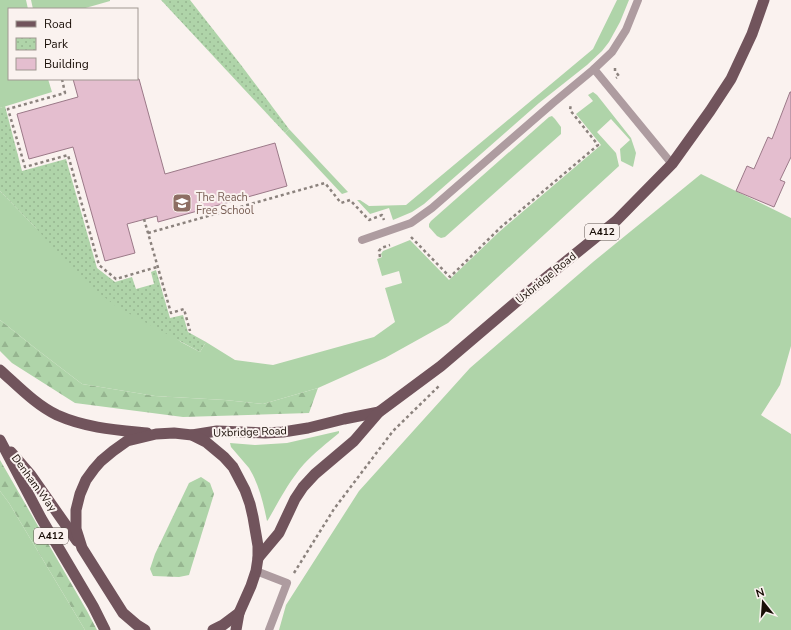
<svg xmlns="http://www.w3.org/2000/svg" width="791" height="630" viewBox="0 0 791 630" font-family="'Nunito Sans',sans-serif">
	<defs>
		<pattern id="forest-firs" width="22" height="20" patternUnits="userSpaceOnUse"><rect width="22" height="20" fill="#afd4a9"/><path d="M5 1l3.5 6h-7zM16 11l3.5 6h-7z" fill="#96b590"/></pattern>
		<pattern id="park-dots" width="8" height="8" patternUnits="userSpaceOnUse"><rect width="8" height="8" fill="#afd4a9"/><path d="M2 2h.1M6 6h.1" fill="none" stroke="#96b590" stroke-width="1.8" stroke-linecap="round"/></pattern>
	</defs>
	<rect width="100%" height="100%" fill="#faf2ef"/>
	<g fill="#afd4a9">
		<polygon points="0,0 26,0 28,9 9,9 9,79 48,79 52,92 0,108"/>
		<polygon points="31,0 110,0 110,1 82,9 33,9"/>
		<polygon points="617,0 629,0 620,22 609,42 602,51 587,65 539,103 424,204 412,212 393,220 389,208 370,214 357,200 360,200 369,206 406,205 593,49"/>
		<polygon points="593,92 597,95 631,138 636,153 633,167 621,161 620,149 630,140 611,119 597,132 616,153 619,166 448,323 385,358 318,388 263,404 225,400 155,396 82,384 35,348 0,320 0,191 35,227 181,342 200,352 206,342 235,360 273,365 374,337 395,322 385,288 402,283 399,271 382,276 377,259 382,257 381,254 383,251 410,240 449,280 499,232 601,145 576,114 593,101 588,95"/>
		<polygon points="552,116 555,119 561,127 561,134 445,237 441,238 437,236 429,227 429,224 431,221 549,117"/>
		<polygon points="289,129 348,192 342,194 285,133"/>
		<polygon points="701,174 791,218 791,346 780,385 761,415 791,434 791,630 279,630 286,605 359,491 470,368 593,262"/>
		<path d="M339,431V433C327,443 314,453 304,464C289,481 279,501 268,520L267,521C263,502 259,484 249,468C243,461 237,454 231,447L230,443L255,445L287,443Z"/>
		<polygon points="0,491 9,503 85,630 0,630"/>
	</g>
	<g fill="url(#forest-firs)">
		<polygon points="0,320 35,348 82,384 155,396 225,400 263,404 318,388 309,413 183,417 75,403 12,363 0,351"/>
		<polygon points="0,460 87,611 97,630 85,630 9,503 0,491"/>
		<polygon points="201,477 210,483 214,494 189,575 179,577 153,576 150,569 155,554 189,483"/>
	</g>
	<g fill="url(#park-dots)">
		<polygon points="161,0 190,0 241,65 289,129 285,133"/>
		<polygon points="5,106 22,171 66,159 97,268 115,282 132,277 136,289 154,284 151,272 156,270 170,318 183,315 188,332 206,342 200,352 117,307 80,278 35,227 0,191 0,108"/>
	</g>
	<g fill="#e4becf" stroke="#9b7988">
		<polygon points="73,79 139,79 165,174 275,143 287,186 158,222 157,216 127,224 135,253 105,261 73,147 29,159 17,114 78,97"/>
		<polygon points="790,92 791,92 791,157 780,180 785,182 774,207 736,191 747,166 754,169 768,137 772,139"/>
	</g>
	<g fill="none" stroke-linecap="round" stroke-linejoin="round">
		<g stroke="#8b827d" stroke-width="2.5" stroke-dasharray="3 3" stroke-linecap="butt">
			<polyline points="615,68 615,71 619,76 616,78"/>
			<polyline points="62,79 65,93 8,109 25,167 68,155 99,265 116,279 157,267"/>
			<polyline points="144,219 171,313 184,309 190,331"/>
			<polyline points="148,233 325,183 341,203 350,200 369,220 382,215 384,220"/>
			<polyline points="411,237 450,277 501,227 598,145 570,110 571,104"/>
			<polyline points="380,257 379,251 381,248 390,245"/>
			<polyline points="294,573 334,509 393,431 439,386"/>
		</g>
		<g stroke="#ae9ca0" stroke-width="8">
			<polyline points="594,69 612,52 626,30 638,0"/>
			<polyline points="362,240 411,223 432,208 553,103 594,69 672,164"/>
			<polyline points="256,571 287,583 269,630"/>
		</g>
		<g stroke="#71545c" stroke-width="11">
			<path d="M0,370C18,386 36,405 57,415C86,428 117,430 147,433"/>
			<polyline points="192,435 217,431 265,433 283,432 308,428 344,419 379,412"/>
			<polyline points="0,440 41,518 93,606 105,630"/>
			<polyline points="11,452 30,474 77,541"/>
			<polyline points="258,558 279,533 295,499 303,487 315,474 354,441 379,412 441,366 522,297 616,221 672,164 710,111 731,79 752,34 764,0"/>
			<polyline points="145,630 137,625 123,613 82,548 76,529 76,510 80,494 86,480 94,469 101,461 113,451 127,441 156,434 174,433 192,435 206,442 224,457 233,467 245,490 250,504 253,517 258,546 258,558 256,571 251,586 239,613 223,625 213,630"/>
			<polyline points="236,630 239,613"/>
		</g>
	</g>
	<defs>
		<symbol id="school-square" viewBox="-11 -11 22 22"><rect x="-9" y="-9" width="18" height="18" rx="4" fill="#8d6e63" stroke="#faf2ef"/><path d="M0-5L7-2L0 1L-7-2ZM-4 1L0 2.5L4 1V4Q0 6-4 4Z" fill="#fff"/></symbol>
	</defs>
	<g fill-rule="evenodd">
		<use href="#school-square" x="171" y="192" width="22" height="22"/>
	</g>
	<g text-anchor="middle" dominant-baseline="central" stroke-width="4" stroke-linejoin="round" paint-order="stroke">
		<g fill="#faf2ef" stroke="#5c524d" stroke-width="1">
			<rect x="585" y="224" width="34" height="16" rx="3"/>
			<rect x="34" y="528" width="34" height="16" rx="3"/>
		</g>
		<g font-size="10" font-weight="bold" fill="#190e07">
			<text x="602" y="232">A412</text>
			<text x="51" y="536">A412</text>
		</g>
		<g font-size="11" fill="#785e54" stroke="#faf2ef" text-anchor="start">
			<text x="196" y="197">The Reach<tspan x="196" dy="13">Free School</tspan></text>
		</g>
		<g font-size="11" fill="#190e07" stroke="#faf2ef">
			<text transform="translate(546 278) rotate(-39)">Uxbridge Road</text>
			<text transform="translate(250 432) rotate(-2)">Uxbridge Road</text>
			<text transform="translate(34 483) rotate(54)">Denham Way</text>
		</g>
	</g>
	<rect x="8" y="8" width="130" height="72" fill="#faf2ef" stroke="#a09792"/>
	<rect x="16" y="21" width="20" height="6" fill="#71545c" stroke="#a09792"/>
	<text x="44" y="28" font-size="12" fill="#190e07">Road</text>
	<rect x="16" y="38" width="20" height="12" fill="url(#park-dots)" stroke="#a09792"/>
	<text x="44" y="48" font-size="12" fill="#190e07">Park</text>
	<rect x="16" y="58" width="20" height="12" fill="#e4becf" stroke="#a09792"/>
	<text x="44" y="68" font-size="12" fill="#190e07">Building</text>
	<g transform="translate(763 602) rotate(343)" stroke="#faf2ef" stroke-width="3" paint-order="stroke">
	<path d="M0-3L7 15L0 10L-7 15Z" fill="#190e07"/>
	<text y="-6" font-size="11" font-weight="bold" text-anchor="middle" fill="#190e07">N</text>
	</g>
</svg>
